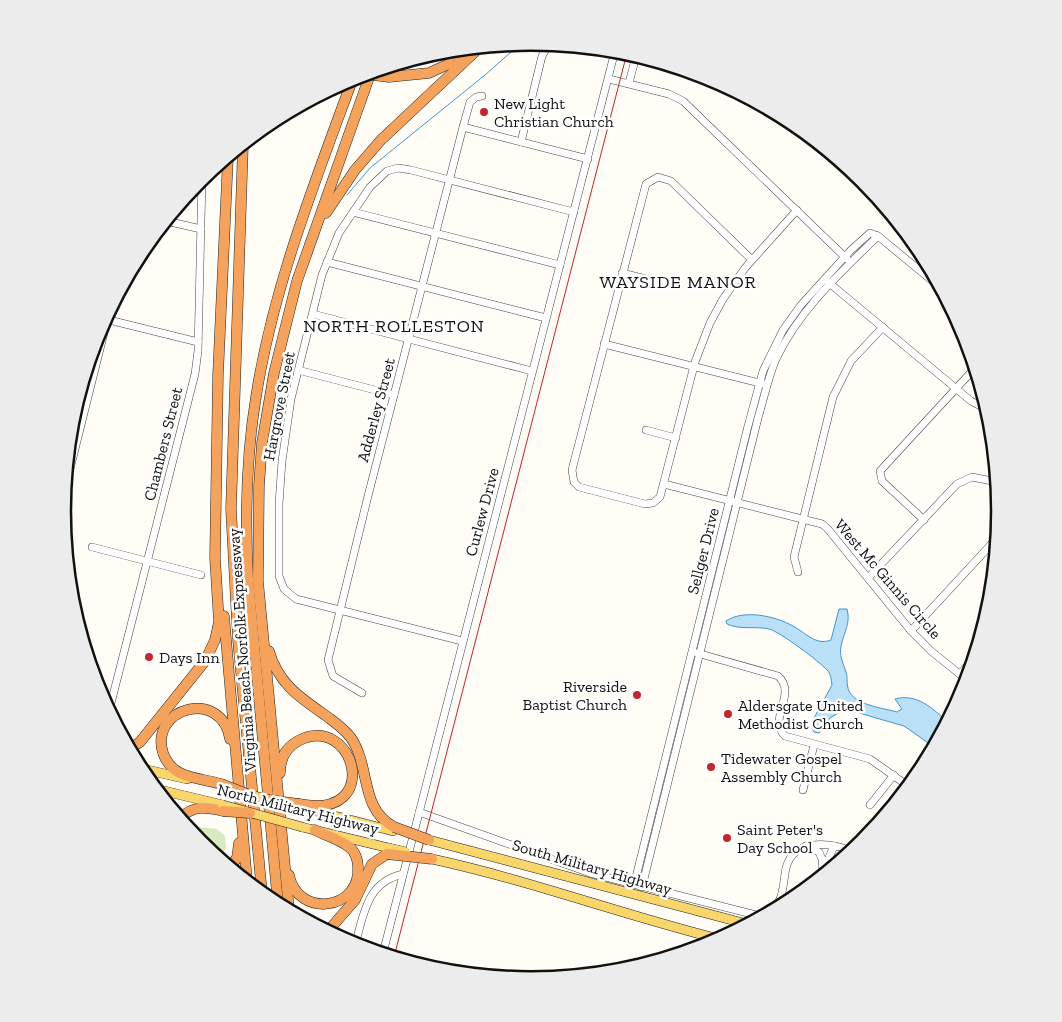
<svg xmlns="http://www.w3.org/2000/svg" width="1062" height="1022" viewBox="0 0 1062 1022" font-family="'Zilla Slab',serif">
	<rect width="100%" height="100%" fill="#fffdf5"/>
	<g fill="#d5ebbd">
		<polygon points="769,110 792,122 806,134 790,132 778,121 768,115"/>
		<polygon points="199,827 217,829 225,836 226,848 219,858 200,842 190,830"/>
	</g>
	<path fill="#b9e0f7" stroke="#3f96cf" d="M839,609H847C851,623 844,632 841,646C839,655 843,663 846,672C848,678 846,684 849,691C855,705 883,708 897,712L902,709L895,699C916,693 933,708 947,722L934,747L904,726L845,709L830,718L819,733L814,732L812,728L814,718L832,685C831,679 831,674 827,670C820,662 779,631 769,629C756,626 739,630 727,624L726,621C744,609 775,616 793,626C806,633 816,646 831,640Z"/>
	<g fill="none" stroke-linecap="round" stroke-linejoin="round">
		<polyline stroke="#3f96cf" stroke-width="1" points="347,195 370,168 485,75 520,44"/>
		<defs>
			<g id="minor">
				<polyline points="609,79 669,94 683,101 848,260"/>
				<polyline points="629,83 636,56"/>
				<polyline points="463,127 588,159"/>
				<polyline points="521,142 542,56 549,44"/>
				<polyline points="353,212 560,265"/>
				<polyline points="166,221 201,229"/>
				<polyline points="752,260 671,181 658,177 646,184 572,470 574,482 579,487 645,504 653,503 660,497 695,362 710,323 723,299 745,268 797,210"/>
				<polyline points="327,262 546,318"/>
				<polyline points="622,273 658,282"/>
				<polyline points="828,282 971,401 988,410"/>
				<polyline points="313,314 532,371"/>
				<polyline points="105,319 198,342"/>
				<polyline points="604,344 764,384"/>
				<polyline points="298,370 394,395"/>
				<polyline points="646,430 676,438"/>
				<polyline points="664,484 822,524 827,528 911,631 931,651 967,680"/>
				<polyline points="65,489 110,309"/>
				<polyline points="924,520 882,481 880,471 975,368"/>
				<polyline points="92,547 201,575"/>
				<polyline points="798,572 794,557 833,397 851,361 883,327"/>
				<polyline points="868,578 957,484 972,477 997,482"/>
				<polyline points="911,631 997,538"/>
				<polyline points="462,641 296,599 284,589 279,576 279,504 282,461 291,399 322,275 339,233 370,187 387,171 398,168 411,170 574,212"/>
				<path d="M697,653L778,676C798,694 767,718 785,736L870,759L908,786"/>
				<polyline points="960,674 973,660"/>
				<polyline points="362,693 333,676 328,660 368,496 463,127 470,102 476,97 482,96"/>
				<polyline points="109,711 195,374 198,351 202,178"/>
				<polyline points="803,790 814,745"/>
				<polyline points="870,805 894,775"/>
				<polyline points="419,812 590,873 756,915 766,914"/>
				<polyline points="806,846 819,852 822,859 823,871"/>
				<polyline points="824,869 834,846"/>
				<polyline points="634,885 748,426 763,371 783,330 801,305 851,250 870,233 878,236 941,288"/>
				<path d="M642,887L758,418C764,398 768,378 776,359C799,310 840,273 878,236"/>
				<path d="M771,911C784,902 783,882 786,868C794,838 829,842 852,851"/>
				<path d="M355,945C364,913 367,882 403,874"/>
				<polyline points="383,953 615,51"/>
			</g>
			<g id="major">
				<polyline points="139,768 187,779"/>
				<polyline points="156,789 223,805"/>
				<polyline points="300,807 393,831"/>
				<polyline points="302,827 389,848"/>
				<polyline points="429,840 747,924"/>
				<path d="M432,859C529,880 623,915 719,939"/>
				<polyline points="816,880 823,871"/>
			</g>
			<g id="highway">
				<polyline points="437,52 459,50"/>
				<polyline points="389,77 429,73 466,56"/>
				<polyline points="243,144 231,509 238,640 262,893"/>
				<polyline points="326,213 355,170 381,140 480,47"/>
				<polyline points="224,616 247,881"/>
				<path d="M269,651C278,683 299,697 325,715C334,722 344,728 351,738C371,767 359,808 394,827"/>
				<polyline points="130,749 140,742 205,661 215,640 219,622 215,558 218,375 228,157"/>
				<path d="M280,773C280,759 285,748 298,741C354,711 385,821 299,804"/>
				<path d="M221,784C208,780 192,779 180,773C172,769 166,761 163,753C149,707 222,688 230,739"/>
				<path d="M180,818C194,805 206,807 223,811"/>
				<polyline points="230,867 237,858 239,843"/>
				<path d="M289,875C297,918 361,911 358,867C358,860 355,851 349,847C339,839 326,836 315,830"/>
				<path d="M278,904L248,579C245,518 246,457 256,397C273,287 315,182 353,78"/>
				<polyline points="289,910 258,581 259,486 262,443 274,373 297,281 371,72"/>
				<polyline points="328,931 355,900 372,864 387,854"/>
			</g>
		</defs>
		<use href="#minor" stroke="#444" stroke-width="8"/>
		<use href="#major" stroke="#222" stroke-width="10"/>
		<use href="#highway" stroke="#222" stroke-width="11"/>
		<use href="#minor" stroke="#fff" stroke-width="7"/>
		<use href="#major" stroke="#f9d66b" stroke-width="9"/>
		<use href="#highway" stroke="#f5a25d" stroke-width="10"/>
		<polyline stroke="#c4262e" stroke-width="1" points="394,957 627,53"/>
		<defs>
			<g id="major-bridge">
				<polyline points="246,794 274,801"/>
				<polyline points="223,805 302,827"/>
				<polyline points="389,848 406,852"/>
			</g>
			<g id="highway-bridge">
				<polyline points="365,74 389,77"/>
				<polyline points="221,784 252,796"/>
				<polyline points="268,800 299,804"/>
				<polyline points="223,811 250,813"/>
				<polyline points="394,827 429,840"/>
				<polyline points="387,854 432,859"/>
			</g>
		</defs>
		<use href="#major-bridge" stroke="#222" stroke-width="10" stroke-linecap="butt"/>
		<use href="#highway-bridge" stroke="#222" stroke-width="11" stroke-linecap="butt"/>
		<use href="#major-bridge" stroke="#f9d66b" stroke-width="9"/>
		<use href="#highway-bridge" stroke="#f5a25d" stroke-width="10"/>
	</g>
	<g fill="#c4262e" stroke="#fff" stroke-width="2">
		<circle cx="484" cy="112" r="5"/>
		<circle cx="149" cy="657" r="5"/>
		<circle cx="637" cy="695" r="5"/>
		<circle cx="728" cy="714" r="5"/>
		<circle cx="711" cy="767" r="5"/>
		<circle cx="727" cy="838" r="5"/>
	</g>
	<g text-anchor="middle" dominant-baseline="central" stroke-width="5" stroke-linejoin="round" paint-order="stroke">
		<g font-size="16" fill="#111" stroke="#fff" text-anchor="start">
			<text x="494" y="103">New Light<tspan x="494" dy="18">Christian Church</tspan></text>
			<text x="159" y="657">Days Inn</text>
			<text x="627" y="686" text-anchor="end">Riverside<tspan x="627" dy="18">Baptist Church</tspan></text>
			<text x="738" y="705">Aldersgate United<tspan x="738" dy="18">Methodist Church</tspan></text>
			<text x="721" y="758">Tidewater Gospel<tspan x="721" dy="18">Assembly Church</tspan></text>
			<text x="737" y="829">Saint Peter's<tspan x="737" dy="18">Day School</tspan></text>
		</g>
		<g font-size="16" fill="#111" stroke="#fff">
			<text transform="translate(279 406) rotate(-79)">Hargrove Street</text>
			<text transform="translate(376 410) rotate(-75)">Adderley Street</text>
			<text transform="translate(163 444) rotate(-76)">Chambers Street</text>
			<text transform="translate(482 512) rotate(-75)">Curlew Drive</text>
			<text transform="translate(703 551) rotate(-76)">Sellger Drive</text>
			<text transform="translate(888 579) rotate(49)">West Mc Ginnis Circle</text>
			<text transform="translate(242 650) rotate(-94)">Virginia Beach-Norfolk Expressway</text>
			<text transform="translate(298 809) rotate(14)">North Military Highway</text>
			<text transform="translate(592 867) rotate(16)">South Military Highway</text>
		</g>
		<g font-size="18" letter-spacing="1" fill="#111" stroke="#fff">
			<text x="678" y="282">WAYSIDE MANOR</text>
			<text x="394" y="326">NORTH ROLLESTON</text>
		</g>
	</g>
	<path d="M0 0H1062V1022H0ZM71 511a460 460 0 1 1 920 0a460 460 0 1 1-920 0Z" fill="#ececec" fill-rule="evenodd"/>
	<path fill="none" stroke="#111" stroke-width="2.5" d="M71 511a460 460 0 1 1 920 0a460 460 0 1 1-920 0Z"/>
</svg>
